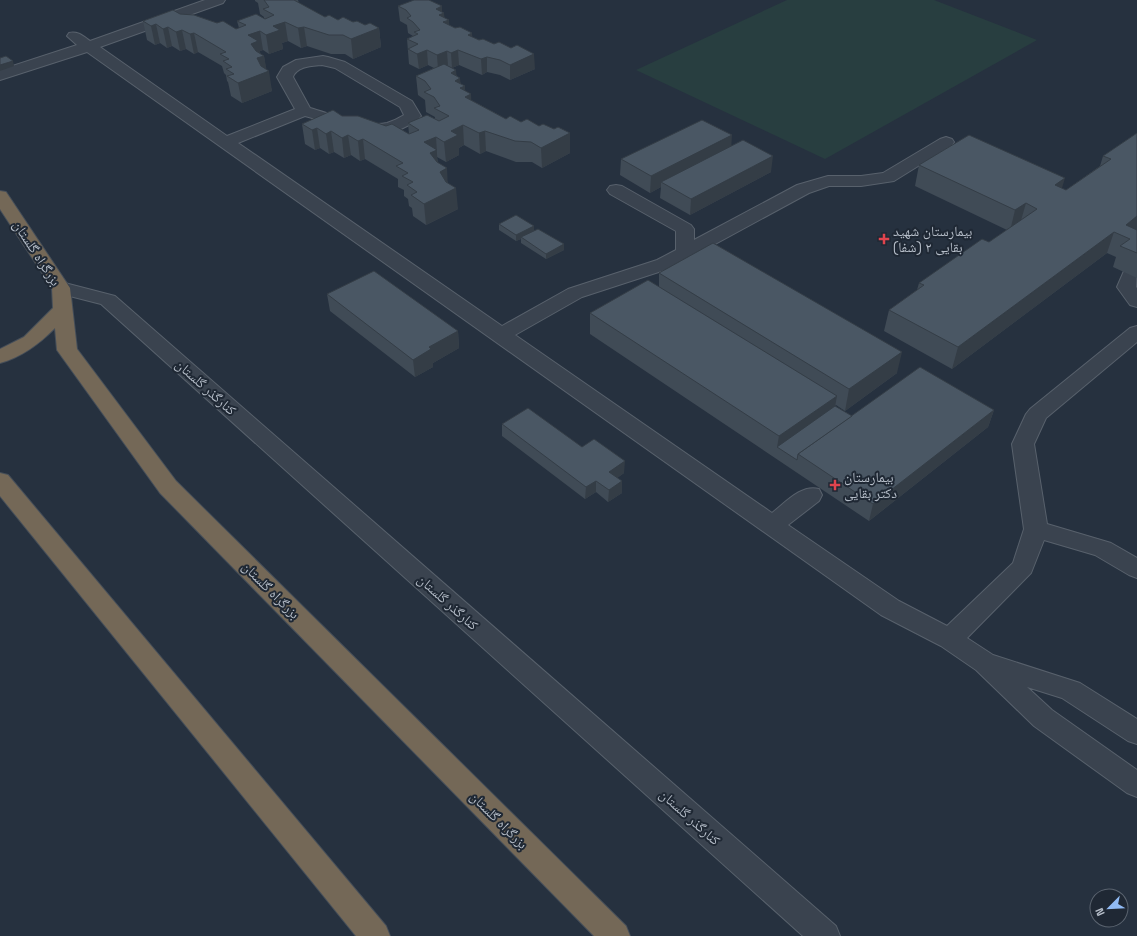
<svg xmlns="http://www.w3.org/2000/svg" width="1137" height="936" viewBox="0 0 1137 936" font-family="'Space Grotesk','Noto Naskh Arabic',sans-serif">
	<rect width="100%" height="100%" fill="#26313f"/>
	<polygon fill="#283e40" points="787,0 934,0 1037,40 825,159 636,70"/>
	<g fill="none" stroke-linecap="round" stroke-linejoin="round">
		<defs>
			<g id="minor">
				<path d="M205,0H225L223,3L100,47L227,136L295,109L277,77L283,67L296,60L323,56L328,57L345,62L412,101L421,116L415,122L401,129L388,132L375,133L355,130L305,116L238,143L502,326L568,289L657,260L676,250V231L610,194L607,190L610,186L616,185L622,186L691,225L694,229V240L797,185L828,176H861L883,173L940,139L946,137L952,139L954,142L952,145L894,181L861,186H829L809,193L671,268L582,297L515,335L772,513C785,503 801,484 819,489L822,495L819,501L788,525L899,601L947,626L1013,563L1024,529L1012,444L1026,414L1030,409L1130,328L1137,326V342L1046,418L1034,444L1047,524L1111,543L1137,558V578L1129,575L1095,555L1044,540L1031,573L967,638L993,655L1080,683L1137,719V744L1128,741L1062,698L1027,687L1052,710L1137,770V797L1127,793L1034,726L976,670L941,646L881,615L87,52L0,80V70L77,45L67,36L69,33C78,31 83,36 90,41ZM322,65L335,68L400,107L404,115C399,118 393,121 387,123C365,128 332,114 310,108L293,77C297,66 312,66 322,65Z"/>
				<polygon points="1131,269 1137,271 1136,287 1137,288 1137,307 1130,305 1117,287 1124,271"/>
				<polygon points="61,282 115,296 836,926 840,936 803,936 101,304 54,292 52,288 54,284"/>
			</g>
			<g id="highway">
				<path d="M0,191L6,192L70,288L77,349L176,481L626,926L630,936H594L160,493L57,350L55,328C39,344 22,357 0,363V349L24,337L53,308L52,288L0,209Z"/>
				<polygon points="0,473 8,475 386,926 390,936 356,936 0,496"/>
			</g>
		</defs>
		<use href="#minor" stroke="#58616c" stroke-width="2"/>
		<use href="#highway" stroke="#454e59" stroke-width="2"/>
		<use href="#minor" fill="#3a434f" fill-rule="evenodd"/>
		<use href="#highway" fill="#746857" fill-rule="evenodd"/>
	</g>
	<g fill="#404b56">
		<polygon points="255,0 298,0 299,3 325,17 379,28 381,47 353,59 345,54 331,54 307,46 301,48 288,41 282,43 283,49 269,54 263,50 260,51 260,54 264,56 266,70 272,91 242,103 231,96 228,82 227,81 226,75 224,73 222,66 198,52 194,54 186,49 180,51 172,46 167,48 160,43 155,45 147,40 143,21 180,14 217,23 236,29 239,28 237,21 264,18 264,17 260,14 258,3 255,1"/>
		<polygon points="398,6 442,6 442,12 444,13 444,18 449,20 449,25 455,28 472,33 472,37 535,69 510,80 500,75 487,72 482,75 459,65 452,68 448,66 457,76 461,84 465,86 465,91 471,100 570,153 542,168 532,162 516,162 486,151 480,154 464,145 459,148 459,155 446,162 437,157 438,163 448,183 458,209 426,225 413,216 412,208 409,206 408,199 404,196 404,190 398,187 398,179 365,159 360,161 351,155 344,158 334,152 329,154 320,148 315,150 305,144 302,124 342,116 386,126 409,134 408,123 435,119 435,117 426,112 425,100 418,95 416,76 434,68 428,65 419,69 409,64 407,39 413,36 408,33 407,25 400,21"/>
		<polygon points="1137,133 1137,278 1113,267 1116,257 1107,253 952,369 884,331 889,310 917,290 919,283 989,242 1007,230 915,186 919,165 1066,190 1100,166 1103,156"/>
		<polygon points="731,146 771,172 690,215 660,198 661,187 650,193 620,175 621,159"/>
		<polygon points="499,224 534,231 564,250 546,259 521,243 521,239 516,241 499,230"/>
		<polygon points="659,273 897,373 845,411 836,405 835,406 852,416 994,410 988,427 869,521 590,334 590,313 659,286"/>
		<polygon points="327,294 458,331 459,348 433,363 433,367 415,377 330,311"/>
		<polygon points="502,424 624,473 617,478 622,493 608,502 596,492 585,499 502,436"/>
	</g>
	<g fill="#343d46">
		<polygon points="442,6 442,13 444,13 445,22 449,20 450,35 444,37 436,9"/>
		<polygon points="285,22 288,41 282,43 283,49 269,54 266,35 273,26"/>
		<polygon points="156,24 160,43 155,45 151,26"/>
		<polygon points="168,27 172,46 167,48 163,29"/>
		<polygon points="304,27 307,46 301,48 298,28"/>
		<polygon points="379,28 381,47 353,59 351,39"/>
		<polygon points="182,30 186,49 180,51 176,32"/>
		<polygon points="260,31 263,50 260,51 261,57 264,56 267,72 269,71 272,91 242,103 238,83 248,35"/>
		<polygon points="194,33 198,52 194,54 190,34"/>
		<polygon points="472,33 473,48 468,35"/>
		<polygon points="427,50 428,65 419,69 417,54"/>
		<polygon points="458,50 459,65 452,68 451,53"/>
		<polygon points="447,51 448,66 438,70 437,55"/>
		<polygon points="534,54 535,69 510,80 510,65"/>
		<polygon points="487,57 487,72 482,75 481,59"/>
		<polygon points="13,61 14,66 0,71 0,65"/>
		<polygon points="456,70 457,80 460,78 461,88 465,86 465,97 471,94 472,114 451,73"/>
		<polygon points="463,125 464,145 459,148 459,155 446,162 444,142 451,131"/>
		<polygon points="317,128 320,148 315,150 312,130"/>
		<polygon points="331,131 334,152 329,154 326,134"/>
		<polygon points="485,131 486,151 480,154 479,133"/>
		<polygon points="570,133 570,153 542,168 541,148"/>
		<polygon points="348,135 351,155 344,158 342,138"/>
		<polygon points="732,135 731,151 661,182 661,187 650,193 651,176"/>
		<polygon points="436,137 438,170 424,142"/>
		<polygon points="363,139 365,159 360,161 358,141"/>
		<polygon points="773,156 771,172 690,215 691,199"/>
		<polygon points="447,168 448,189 440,172"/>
		<polygon points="1065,178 1059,198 1055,185"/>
		<polygon points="456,188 458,209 426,225 424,204"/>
		<polygon points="1026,203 1020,224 1010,231 1015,210"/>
		<polygon points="1137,216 1137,231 1126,225"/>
		<polygon points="534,226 534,232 521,237 521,239 516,241 516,235"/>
		<polygon points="1114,232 1107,253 952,369 958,347"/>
		<polygon points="564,244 564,250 546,259 546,254"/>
		<polygon points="458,331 459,348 433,363 433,367 415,377 413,360 429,347"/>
		<polygon points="902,352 897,373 845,411 849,389"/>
		<polygon points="837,396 833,418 777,447 779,436"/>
		<polygon points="994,410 988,427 869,521 873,504"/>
		<polygon points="625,461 624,473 609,484 609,472"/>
		<polygon points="596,481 596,492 585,499 586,487"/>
		<polygon points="622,481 622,493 608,502 609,490"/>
	</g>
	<g fill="#4a5764" stroke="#343d46">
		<polygon points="264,0 294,0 325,17 329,15 338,20 343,17 353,22 357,21 365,25 370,23 379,28 351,39 343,35 329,35 304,27 298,28 285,22 273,26 280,30 266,35 260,31 248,35 258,41 251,44 256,51 264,56 257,58 261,66 269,71 238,83 227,76 234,74 226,69 232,67 223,61 229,59 220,54 226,52 194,33 190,34 182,30 176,32 168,27 163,29 156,24 151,26 143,21 173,10 180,14 194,15 217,23 223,21 236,29 246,25 237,21 256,14 265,19 274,15 263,9 269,7"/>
		<polygon points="414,0 429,0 442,6 436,9 444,13 439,15 449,20 443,22 455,28 460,27 472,33 468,35 479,40 483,39 494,44 499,42 511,48 517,45 534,54 510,65 500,60 487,57 481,59 458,50 451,53 447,51 437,55 427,50 417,54 408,49 418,44 407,39 418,34 414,32 420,30 413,22 407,18 411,16 406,10 398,6"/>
		<polygon points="6,56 13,61 0,65 0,58"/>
		<polygon points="444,64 456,70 451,73 460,78 455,81 465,86 460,88 471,94 465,97 506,119 510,116 521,122 527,119 539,126 543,124 554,129 558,127 570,133 541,148 531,142 515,141 485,131 479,133 463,125 451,131 458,135 444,142 436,137 424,142 437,150 430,153 437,162 447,168 440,172 446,182 456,188 424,204 411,195 417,192 407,185 413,182 402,176 408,173 396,166 403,163 363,139 358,141 348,135 342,138 331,131 326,134 317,128 312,130 302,124 333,110 342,116 358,116 386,126 392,124 409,134 419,130 408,123 427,115 439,121 449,116 434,108 440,106 434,97 424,92 431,89 425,81 416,76"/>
		<polygon points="702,120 732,135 651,176 621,159"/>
		<polygon points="1137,133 1137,216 1126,225 1137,230 1137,253 1120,246 1130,239 1114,232 958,347 889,310 924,285 919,283 982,239 989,242 1037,209 1026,203 1015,210 919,165 969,135 1065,178 1055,185 1066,190 1111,159 1103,156"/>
		<polygon points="743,140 773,156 691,199 661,182"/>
		<polygon points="516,215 534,226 516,235 499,224"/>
		<polygon points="538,229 564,244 546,254 521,237"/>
		<polygon points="713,243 902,352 849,389 659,273"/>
		<polygon points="374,271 458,331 429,347 431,349 413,360 327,294"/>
		<polygon points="648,280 837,396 779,436 590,313"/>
		<polygon points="920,367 994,410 873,504 798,454"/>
		<polygon points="835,406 852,416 798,454 797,460 777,447"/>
		<polygon points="528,408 582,447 594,439 625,461 609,472 622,481 609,490 596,481 586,487 502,424"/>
	</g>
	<g fill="#e0444e" stroke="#1f2834" stroke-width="1.5">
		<path d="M882 233h4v4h4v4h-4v4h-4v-4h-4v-4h4z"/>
		<path d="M833 479h4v4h4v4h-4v4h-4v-4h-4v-4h4z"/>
	</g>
	<g text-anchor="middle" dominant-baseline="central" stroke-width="4" stroke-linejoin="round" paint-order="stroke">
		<g font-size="14" fill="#b6bec9" stroke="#1f2834" text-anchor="start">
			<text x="893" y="231">بیمارستان شهید<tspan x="893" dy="16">بقایی ۲ (شفا)</tspan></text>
			<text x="844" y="477">بیمارستان<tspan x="844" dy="16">دکتر بقایی</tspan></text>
		</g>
		<g font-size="14" fill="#b6bec9" stroke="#1f2834">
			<text transform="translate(37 253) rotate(57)">بزرگراه گلستان</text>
			<text transform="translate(206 387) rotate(42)">کنارگذر گلستان</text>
			<text transform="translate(271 590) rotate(45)">بزرگراه گلستان</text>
			<text transform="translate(448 602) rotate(42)">کنارگذر گلستان</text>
			<text transform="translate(690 817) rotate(42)">کنارگذر گلستان</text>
			<text transform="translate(499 820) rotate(45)">بزرگراه گلستان</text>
		</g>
	</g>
	<g transform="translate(1109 908) rotate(246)"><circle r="19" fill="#1f2834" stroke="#5b6470"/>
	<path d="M0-3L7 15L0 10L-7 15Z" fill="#90baf4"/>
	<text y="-6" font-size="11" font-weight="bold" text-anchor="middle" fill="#b6bec9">N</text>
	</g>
</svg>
